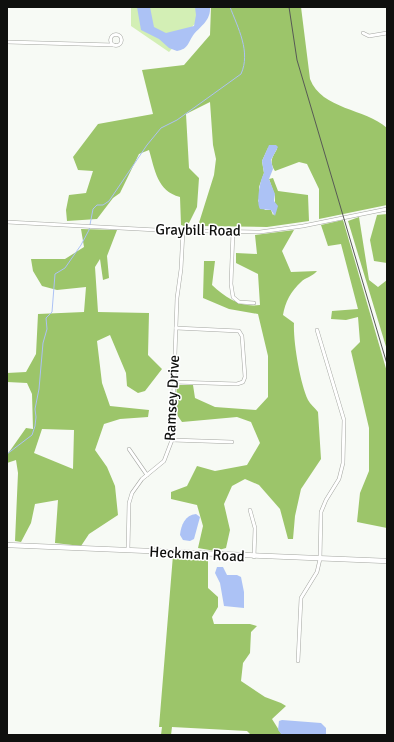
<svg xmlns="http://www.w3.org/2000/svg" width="394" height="742" viewBox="0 0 394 742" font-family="Signika,sans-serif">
	<rect width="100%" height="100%" fill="#f7faf5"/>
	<polygon fill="#d3efb5" points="131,7 202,7 203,15 169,52 131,26"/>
	<g fill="#9cc56a" fill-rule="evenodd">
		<path d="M211,7H301L310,79C322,110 365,108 387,128V205L319,219V189L307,164L299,162L275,171C269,162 272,158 277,149L268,148L262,161L264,173L259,187L260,196L258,201L265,210H271L273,215L275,213V196L269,179L273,178L278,191L308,195L309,221L267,227L198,226L214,175L216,159L213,145L210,102L186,114L189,168L199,178L197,207L187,227L181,225L180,197C157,191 155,170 149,150L139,154L120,193L113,198L97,219L67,221L66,210L69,195L86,193L93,171L78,170L73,157L98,124L153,114L142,70L184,65L210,35Z"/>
		<polygon points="387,214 387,263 374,261 370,240 377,215"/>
		<polygon points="359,217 369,280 378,287 387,280 387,350 348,221"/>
		<polygon points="343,220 387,372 387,528 357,522 360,493 369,471 369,428 351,351 360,342 358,317 346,320 331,319 332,311 358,309 341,244 328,246 321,225"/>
		<path d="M81,229L117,230L107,256L109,278L103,280L100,259L95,267L98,312L149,313L148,355L162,369L145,391L138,393L127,386L126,373L110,335L97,341L102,383L110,406L149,410L148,417L120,419L104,424L95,450L107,467L115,486L118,515L89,534L81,546L55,543L58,500L35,504L31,523L21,542L15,541L18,473L16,460L7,463V455L26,428L33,429L32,394L27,383L7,382V373L26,372L36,354L38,314L84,312L86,287L57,290L42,286L33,271L31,259H65L84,247ZM42,429L74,430L73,469L34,453Z"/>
		<path d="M294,230L282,251L291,272L317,271C312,277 306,277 301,282C291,291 285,302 283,315L294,323C293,341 300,383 308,400C310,404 315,408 318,412L321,459L301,489L295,516L293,539H288L280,509L259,485L245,479L232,486L224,504L230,530L226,548L215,551L198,548L203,526L197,505L171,499V492L187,486L197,466L215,471L247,465L260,443L251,422L237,417L182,422L175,412L177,385H193L195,398L215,407L256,410L268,397V356L258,314L229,309L203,298L204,261H215L212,285C226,298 241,308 260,305L258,274L236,263V253L257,254L255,235Z"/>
		<polygon points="173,555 208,557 208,588 218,597 218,607 212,617 214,624 250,624 257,626 251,632 250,653 243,663 241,681 265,697 281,703 286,706 272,719 282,735 251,735 247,731 172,727 171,735 161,735 162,727 159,727"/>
	</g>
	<g fill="#acc2f5">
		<path d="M137,7H150L154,27L166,33L194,26L196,15L195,7H210C211,20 201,26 194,34C188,42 189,49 177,51L169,48L159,39L141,30Z"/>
		<path d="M269,145H276L278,147L271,160L273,169L269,179L275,194L274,201L278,206L275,216L271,210L260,209C256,202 260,180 264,173L262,161Z"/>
		<path d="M196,514L200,517L194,539L190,541L183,540L180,535C181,525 185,515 196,514Z"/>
		<polygon points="217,567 223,567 227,575 237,575 241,577 244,592 244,608 224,606 220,583 215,573"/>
		<polygon points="282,720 321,723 326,728 326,735 282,735 278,730 279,721"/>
	</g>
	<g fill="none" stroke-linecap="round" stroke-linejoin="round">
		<path stroke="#acc2f5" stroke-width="1" d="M7,454L32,435L35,426L36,417L35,409L39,389L43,343L47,329L46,318L52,312L55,274L65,268L81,245L89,230L93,209L97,205H103L109,201L147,145L161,128L177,120L241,74C251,52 238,28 230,7"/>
		<defs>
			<g id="street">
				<polyline points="363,33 369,36 387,33"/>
				<circle cx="116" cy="40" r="5.5"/>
				<polyline points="7,42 114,45"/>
				<polyline points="7,222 157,230 260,232 303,226 387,209"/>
				<polyline points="233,231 231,284 233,297 239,302 254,303"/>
				<polyline points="174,382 237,384 243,382 245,377 242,336 239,331 176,328"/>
				<polyline points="172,440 232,442"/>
				<polyline points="129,449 147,475"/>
				<polyline points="250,510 255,528 254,557"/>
				<polyline points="128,550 129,503 132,493 142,479 164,461 172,440 177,298 181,269 183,231"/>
				<polyline points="298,661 301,598 317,572 320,559 321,512 326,500 339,479 343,463 344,420 317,330"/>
			</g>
			<polyline id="secondary" points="7,545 387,561"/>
		</defs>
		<use href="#street" stroke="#a4a6a1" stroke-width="4"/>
		<use href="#secondary" stroke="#a4a6a1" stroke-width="5.5"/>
		<use href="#street" stroke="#fff" stroke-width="3"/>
		<use href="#secondary" stroke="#fff" stroke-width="4.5"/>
		<polyline stroke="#575956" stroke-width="1" points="289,7 297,60 387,364"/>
	</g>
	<g text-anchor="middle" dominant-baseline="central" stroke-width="3" stroke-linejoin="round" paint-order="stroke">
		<g font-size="15" fill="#0f100e" stroke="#fff">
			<text transform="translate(198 230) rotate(1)">Graybill Road</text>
			<text transform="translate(172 398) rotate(-87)">Ramsey Drive</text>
			<text transform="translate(197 554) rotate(3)">Heckman Road</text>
		</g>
	</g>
	<rect width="394" height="742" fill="none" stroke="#0f100e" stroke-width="16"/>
</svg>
